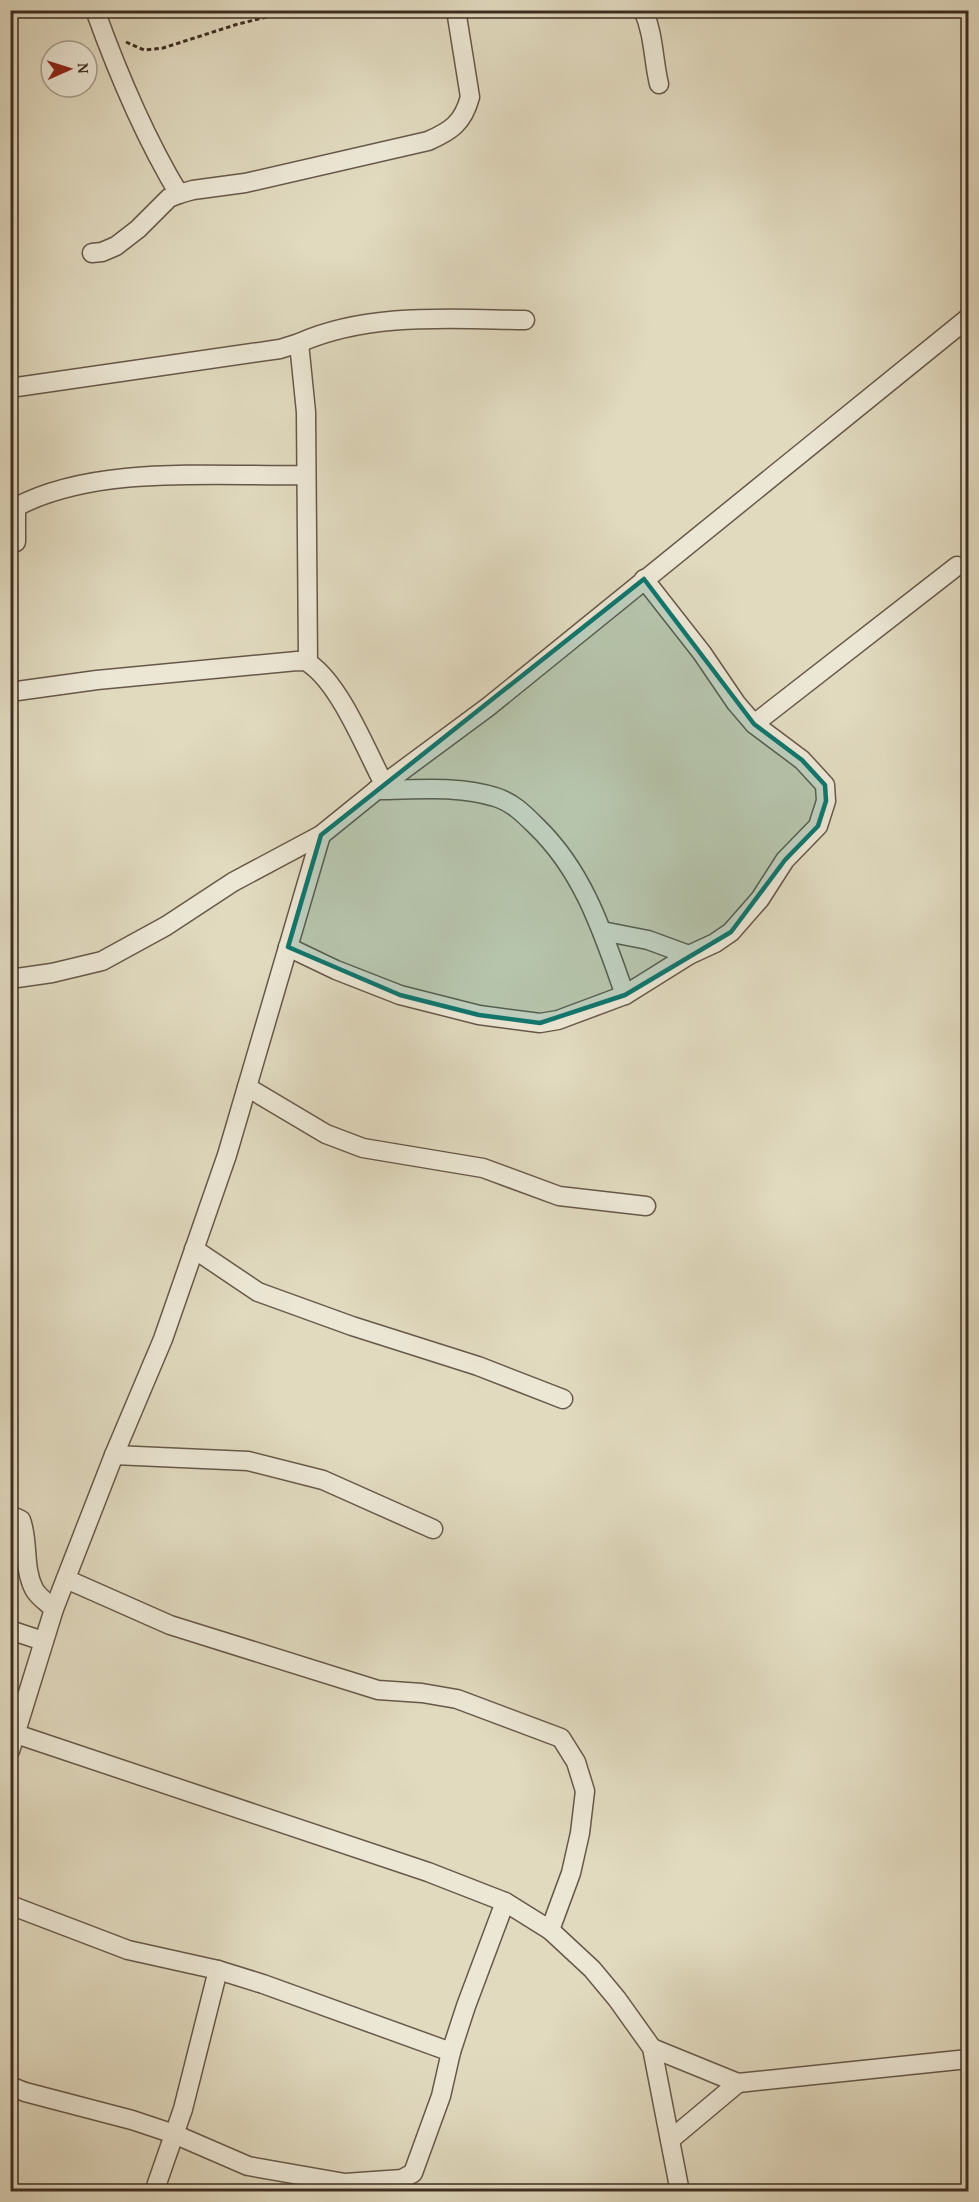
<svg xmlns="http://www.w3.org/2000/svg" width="979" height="2202" viewBox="0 0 979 2202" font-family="'Gentium Book Plus',serif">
	<rect width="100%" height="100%" fill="#e1dabf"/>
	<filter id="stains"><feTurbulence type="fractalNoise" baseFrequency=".00333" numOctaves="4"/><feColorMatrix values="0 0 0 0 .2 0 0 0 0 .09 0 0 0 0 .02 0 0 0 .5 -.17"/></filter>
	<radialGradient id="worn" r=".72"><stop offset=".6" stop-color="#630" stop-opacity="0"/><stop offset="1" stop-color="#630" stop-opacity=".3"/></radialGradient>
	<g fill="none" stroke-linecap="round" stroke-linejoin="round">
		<defs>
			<g id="minor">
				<path d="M95,10C118,74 144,136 179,194"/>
				<path d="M643,10C654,34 653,59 659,84"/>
				<path d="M92,253L102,252L116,246L138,229L169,198L179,194L193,190L245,183L428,141C451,131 463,123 470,97L456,10"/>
				<path d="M299,343C369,312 451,319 525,320"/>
				<polyline points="10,388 280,349 299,343 306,412 308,662"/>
				<path d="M16,542V507C97,464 216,477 306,475"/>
				<path d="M10,692L97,680L297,661C302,661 307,661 310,664C341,686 366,750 384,784"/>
				<polyline points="754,724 957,566"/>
				<path d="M376,790C415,790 458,785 495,797C512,802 523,813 536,826C584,872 603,933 625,995"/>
				<polyline points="602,931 648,940 689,955"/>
				<polyline points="288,947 336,970 400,995 479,1015 540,1023 558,1020 625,995 689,955 715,943 731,932 760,899 785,860 818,826 826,801 825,785 802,760 754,724 736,703 702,653 644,579"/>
				<polyline points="10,979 52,973 102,961 166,926 233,882 321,835 384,784 488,707 968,318"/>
				<polyline points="247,1087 326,1134 363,1148 483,1168 559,1196 646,1206"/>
				<polyline points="194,1249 258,1292 352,1326 478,1366 563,1399"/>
				<polyline points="114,1455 248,1461 323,1480 433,1529"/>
				<path d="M10,1515L21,1520C29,1542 23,1568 34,1589C38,1597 48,1603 54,1609"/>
				<polyline points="66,1579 170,1625 378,1690 422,1693 457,1699 561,1738 576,1762 585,1791 580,1833 571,1873 550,1930"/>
				<polyline points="10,1630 43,1641"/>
				<polyline points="16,1734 428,1872 505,1902 550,1930 592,1969 617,1999 652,2048 680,2192"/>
				<polyline points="10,1751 54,1609 114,1455 163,1339 227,1155 321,835"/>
				<polyline points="10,1905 128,1950 218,1970 263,1984 451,2052"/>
				<polyline points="652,2048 738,2083 968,2059"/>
				<polyline points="10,2086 25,2092 132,2120 174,2134 248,2166 345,2183 402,2179 413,2173 441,2096 451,2052 466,2006 505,1902"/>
				<polyline points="670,2140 738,2083"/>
				<polyline points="154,2192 183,2109 218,1970"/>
			</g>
		</defs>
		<use href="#minor" stroke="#675849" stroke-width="21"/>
		<polyline stroke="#3e2d22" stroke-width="3" stroke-dasharray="4.5 3" stroke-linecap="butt" points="126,42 144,50 163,48 238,24 296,10"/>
		<use href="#minor" stroke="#ece7d5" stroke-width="18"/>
	</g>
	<path fill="#0f766e" fill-opacity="0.2" stroke="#0f766e" stroke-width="4.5" stroke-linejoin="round" d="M644,579L754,724L802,760L825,785L826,801L818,826L785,860L731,932L625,995L540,1023L479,1015L400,995L288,947L321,835Z"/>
	<rect width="979" height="2202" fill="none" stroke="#e1dabf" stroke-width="36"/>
	<rect x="12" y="12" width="955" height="2178" fill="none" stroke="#3e2d22" stroke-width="3"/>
	<rect x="18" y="18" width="943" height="2166" fill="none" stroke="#3e2d22" stroke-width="1.5"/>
	<g transform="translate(69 69) rotate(87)"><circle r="28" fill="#ece7d5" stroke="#a69d8d" stroke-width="1.5"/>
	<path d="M0-4.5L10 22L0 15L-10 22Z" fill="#8f2418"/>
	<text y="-9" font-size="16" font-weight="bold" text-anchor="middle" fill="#3e2d22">N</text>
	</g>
	<rect width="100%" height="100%" filter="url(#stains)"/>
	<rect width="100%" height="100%" fill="url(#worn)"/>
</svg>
